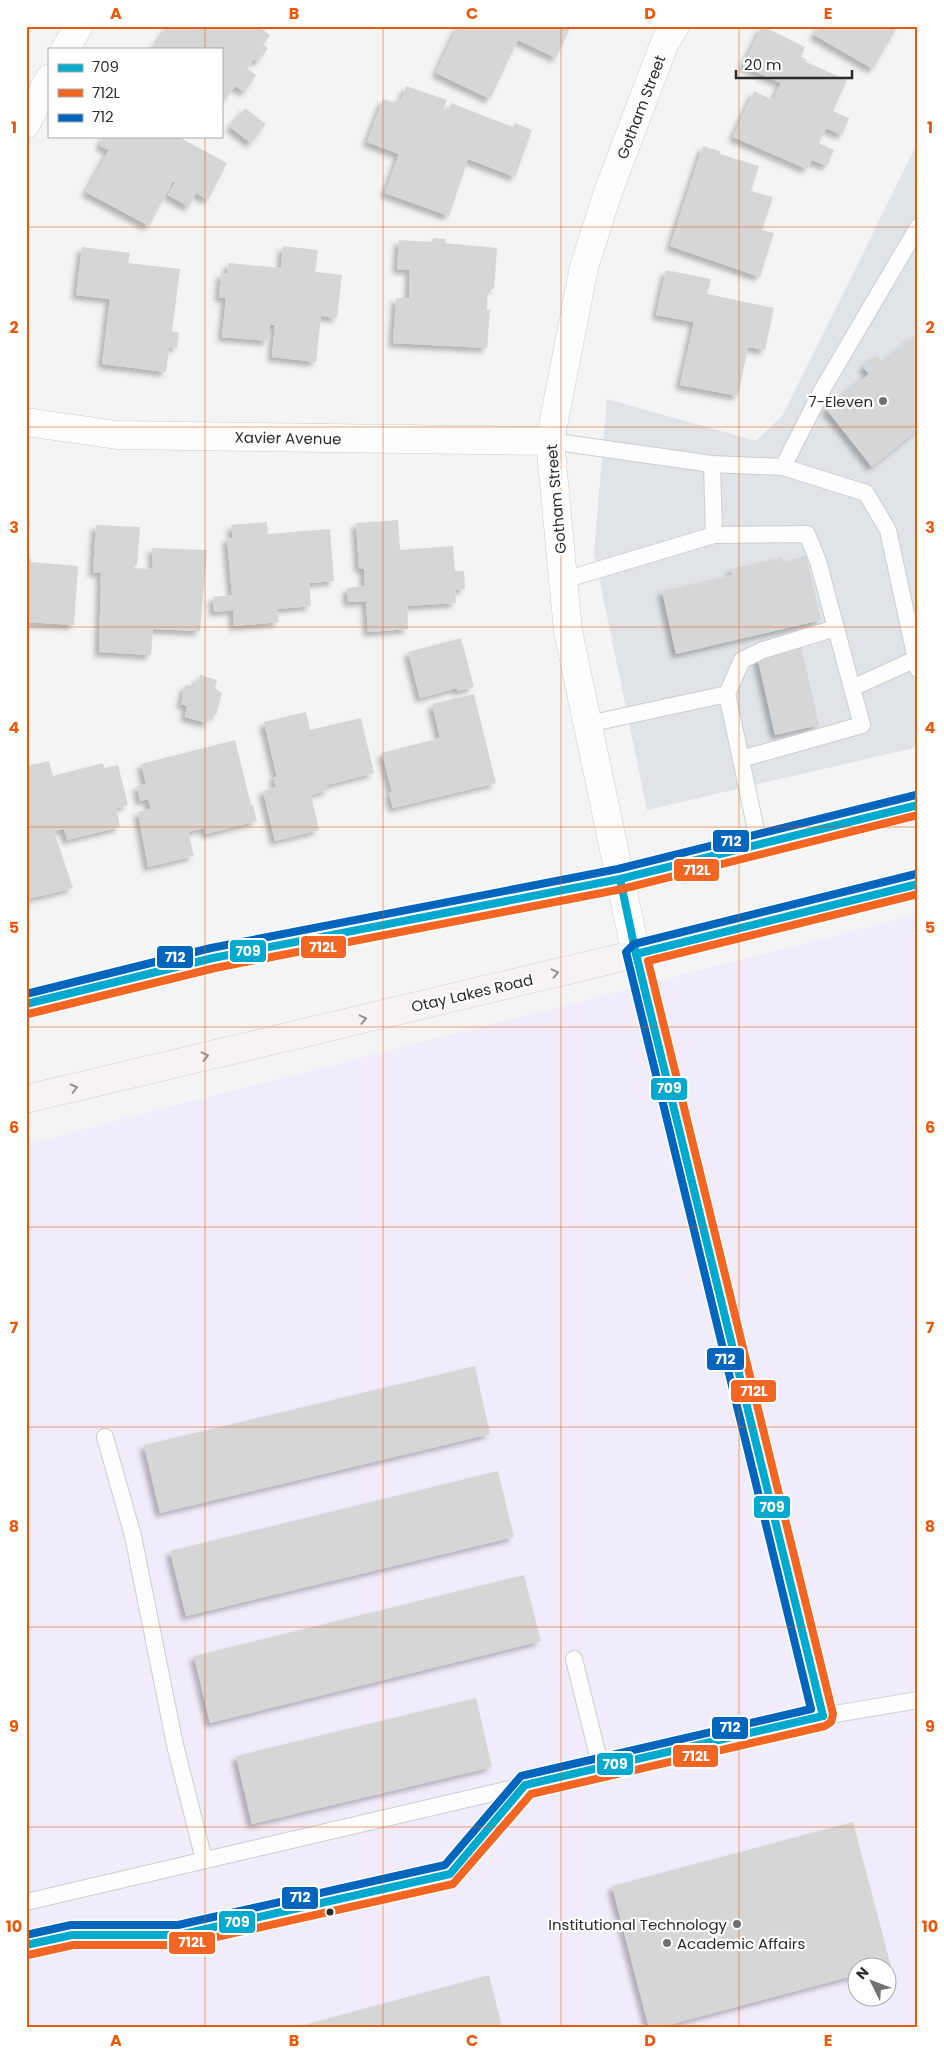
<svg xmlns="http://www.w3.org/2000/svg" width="944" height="2054" viewBox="0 0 944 2054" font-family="Poppins,sans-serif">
	<defs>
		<filter id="shadow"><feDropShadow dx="-4.5" dy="4.5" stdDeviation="2.5" flood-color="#0004"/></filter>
	</defs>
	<rect width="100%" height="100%" fill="#f4f4f5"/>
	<polygon fill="#e0e4e8" points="918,142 918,747 647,810 594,553 607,399 756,441 783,415"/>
	<path fill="#f1ecf9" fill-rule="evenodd" d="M918,914V2028H26V1144ZM856,1966H886V1996H856Z"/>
	<g fill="#d6d6d6" filter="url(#shadow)">
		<polygon points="168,26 258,26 270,35 263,45 268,48 258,62 254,59 247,68 256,75 245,92 235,86 221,105 221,49 153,49"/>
		<polygon points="458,26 571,26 556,58 518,40 490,99 436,73"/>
		<polygon points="762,26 805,47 801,57 807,60 806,62 847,80 833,111 849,118 842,135 826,128 819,143 834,150 827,166 812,160 807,169 733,137 754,91 773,100 781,83 743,66"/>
		<polygon points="820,26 898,26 873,69 814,35"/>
		<polygon points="406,86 447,100 443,109 448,111 451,103 513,127 515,123 532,130 515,177 468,159 449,216 385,193 399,154 367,142 383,99 395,103 397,99 402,100"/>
		<polygon points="245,108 266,124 251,143 230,127"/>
		<polygon points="104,136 177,136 227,163 208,200 196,193 189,207 168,195 175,182 173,181 149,226 86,192 109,150 100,146"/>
		<polygon points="703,146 720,151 720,154 759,166 751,191 773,197 762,230 774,233 760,277 670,246"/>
		<polygon points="433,238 446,239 445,243 497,248 494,289 488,289 487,310 490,310 487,348 393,343 396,298 409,298 410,270 397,269 399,240 433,242"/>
		<polygon points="283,246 318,250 315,272 342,275 337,318 321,316 316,362 272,357 275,325 270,325 268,341 222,337 226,298 219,298 221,273 227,274 228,263 281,268"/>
		<polygon points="82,247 130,253 128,263 180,269 172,331 179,333 177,348 169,347 166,372 102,364 110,299 76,295"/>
		<polygon points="666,270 711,279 707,294 774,308 765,350 748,347 738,396 680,385 694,322 656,315"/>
		<polygon points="918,334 918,429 872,467 826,409 869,374 863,367 877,355 883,362"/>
		<polygon points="398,520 400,550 453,546 455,571 464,571 465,589 455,590 456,603 407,606 408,629 368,632 366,601 348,602 347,588 365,586 364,569 359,568 356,523"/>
		<polygon points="267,522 268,534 330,529 334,581 309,583 311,606 277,609 279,622 234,626 233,610 214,612 213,597 232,595 227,538 233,538 231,525"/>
		<polygon points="96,525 140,527 137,565 134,565 134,568 153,569 152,548 207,550 200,631 153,629 151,655 99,652 101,573 93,572"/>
		<polygon points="806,556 821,620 676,654 662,591 732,575 731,569 782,557 783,562"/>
		<polygon points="26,559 31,559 31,562 78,566 74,625 26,622"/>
		<polygon points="461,638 474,687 457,691 457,688 420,698 408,652"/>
		<polygon points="801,646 819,725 775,735 757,656"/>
		<polygon points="200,675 217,680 215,688 222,693 216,715 210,716 208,723 185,717 187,706 181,704 185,685 191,686 192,682 198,683"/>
		<polygon points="474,694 496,783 393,808 389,793 392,792 382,753 440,738 432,704"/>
		<polygon points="306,712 310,730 361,718 374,773 327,785 328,790 311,795 319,830 275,841 263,791 276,787 273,777 277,777 264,722"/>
		<polygon points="235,740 251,805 253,805 257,821 206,834 204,828 188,832 194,856 148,867 138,812 151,809 148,799 140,801 137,786 146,784 141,764"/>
		<polygon points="49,761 53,776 103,763 104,768 118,765 128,805 114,809 117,811 120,827 67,840 64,829 54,831 73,888 28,899 26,766"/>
		<polygon points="475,1366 490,1434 160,1513 144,1445"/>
		<polygon points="498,1471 514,1537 186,1616 170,1551"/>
		<polygon points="524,1575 541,1641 210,1723 194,1656"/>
		<polygon points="476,1698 492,1767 252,1824 236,1756"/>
		<polygon points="853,1822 891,1966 856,1966 856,1975 657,2028 649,2028 612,1886"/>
		<polygon points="489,1975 502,2026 496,2028 293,2028"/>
	</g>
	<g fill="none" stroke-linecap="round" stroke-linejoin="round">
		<defs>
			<g id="lane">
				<polyline points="550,441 712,464 783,467 866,493 888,530 918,669"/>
				<polyline points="712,464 714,535"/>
				<polyline points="783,467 822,390 918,227"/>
				<polyline points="564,580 714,535 807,534 818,561 852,688 916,659"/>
				<polyline points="727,694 742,660 763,650 836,628"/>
				<polyline points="588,724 727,694 759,844"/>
				<polyline points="741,759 862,725 852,688"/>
				<polyline points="636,954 823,1716"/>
				<polyline points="105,1437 133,1536 175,1745 204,1860"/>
				<polyline points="574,1659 601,1768"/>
				<polyline points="26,1902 823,1716 918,1700"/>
				<polyline points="26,1945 72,1935 179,1935 450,1874 525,1785"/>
			</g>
			<g id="street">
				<polyline points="65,49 79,26"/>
				<polyline points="26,124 49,79"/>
				<polyline points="26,422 117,435 550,441"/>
				<polyline points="636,954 568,631 550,441 584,267 608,192 665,42 675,26"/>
			</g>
			<g id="primary">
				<polyline points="26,1004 213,958 620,879 918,805"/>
				<polyline points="26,1099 636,954 918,884"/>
			</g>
		</defs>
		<use href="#lane" stroke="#cccdce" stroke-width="18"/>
		<use href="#street" stroke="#cccdce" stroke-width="29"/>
		<use href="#primary" stroke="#d1d1d1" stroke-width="29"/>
		<use href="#lane" stroke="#fdfdfe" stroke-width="16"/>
		<use href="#street" stroke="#fdfdfe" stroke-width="28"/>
		<use href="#primary" stroke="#f7f3f4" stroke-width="28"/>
		<defs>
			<g id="bus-1">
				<polyline points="620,879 636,954 823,1716"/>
				<polyline points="636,954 918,884"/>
				<polyline points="26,1004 213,958 620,879 918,805"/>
				<polyline points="26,1945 72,1935 179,1935 450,1874 525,1785 823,1716"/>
			</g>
			<g id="bus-2">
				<polyline points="28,1014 215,968 622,889 918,815"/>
				<polyline points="28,1955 73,1945 181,1945 453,1884 531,1794 825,1726 831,1722 833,1714 648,961 918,894"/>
			</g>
			<g id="bus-3">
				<polyline points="26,994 211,948 618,869 916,795"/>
				<polyline points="26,1935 71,1925 178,1925 445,1865 521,1776 811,1709 626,952 634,944 916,874"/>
			</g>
		</defs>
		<use href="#bus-1" stroke="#fff" stroke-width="11"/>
		<use href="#bus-2" stroke="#fff" stroke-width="11"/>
		<use href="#bus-3" stroke="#fff" stroke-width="11"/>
		<use href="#bus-1" stroke="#00a9ce" stroke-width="8"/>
		<use href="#bus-2" stroke="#f26522" stroke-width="8"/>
		<use href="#bus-3" stroke="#0065bd" stroke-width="8"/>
	</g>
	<defs><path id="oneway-chevron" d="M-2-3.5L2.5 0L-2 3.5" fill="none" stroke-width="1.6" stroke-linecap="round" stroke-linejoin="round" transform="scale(1.25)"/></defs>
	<g stroke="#918f90">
		<use href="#oneway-chevron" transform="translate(555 973) rotate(-13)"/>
		<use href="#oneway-chevron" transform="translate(363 1019) rotate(-13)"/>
		<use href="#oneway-chevron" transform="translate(205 1056) rotate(-13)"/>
		<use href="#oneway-chevron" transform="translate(74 1088) rotate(-14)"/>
	</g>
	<path fill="none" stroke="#e8590c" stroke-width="1" stroke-opacity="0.55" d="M205,26V49M383,26V2028M561,26V2028M739,26V2028M205,136V2028M26,227H918M26,427H918M26,627H918M26,827H918M26,1027H918M26,1227H918M26,1427H918M26,1627H918M26,1827H918"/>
	<g fill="#717172" stroke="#fff" stroke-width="2">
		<circle cx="883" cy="401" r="5"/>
		<circle cx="737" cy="1924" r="5"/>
		<circle cx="667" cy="1943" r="5"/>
	</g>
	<circle fill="#2b2b2c" stroke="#fff" stroke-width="2" cx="330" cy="1912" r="4.5"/>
	<g text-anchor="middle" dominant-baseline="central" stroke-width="4.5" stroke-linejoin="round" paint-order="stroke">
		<g font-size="15" fill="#2b2b2c" stroke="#fff">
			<text transform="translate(641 107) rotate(-69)">Gotham Street</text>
			<text transform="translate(288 438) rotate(1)">Xavier Avenue</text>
			<text transform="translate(556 499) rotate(-95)">Gotham Street</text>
			<text transform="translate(472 993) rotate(-13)">Otay Lakes Road</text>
		</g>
		<g font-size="15" fill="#2b2b2c" stroke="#fff" text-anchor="end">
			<text x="873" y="401">7-Eleven</text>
			<text x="727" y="1924">Institutional Technology</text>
			<text x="677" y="1943" text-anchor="start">Academic Affairs</text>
		</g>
	</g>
	<g stroke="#fff" stroke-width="2">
		<rect x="712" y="829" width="38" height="24" rx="5" fill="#0065bd"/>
		<rect x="673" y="858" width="47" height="24" rx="5" fill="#f26522"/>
		<rect x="300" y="935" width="47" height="24" rx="5" fill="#f26522"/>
		<rect x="229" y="939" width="38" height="24" rx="5" fill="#00a9ce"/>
		<rect x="156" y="945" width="38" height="24" rx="5" fill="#0065bd"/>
		<rect x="650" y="1077" width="38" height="24" rx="5" fill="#00a9ce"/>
		<rect x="706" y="1347" width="39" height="24" rx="5" fill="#0065bd"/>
		<rect x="730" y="1379" width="47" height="24" rx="5" fill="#f26522"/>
		<rect x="753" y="1495" width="38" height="24" rx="5" fill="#00a9ce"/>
		<rect x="711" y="1716" width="38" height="24" rx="5" fill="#0065bd"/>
		<rect x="672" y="1744" width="47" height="24" rx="5" fill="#f26522"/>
		<rect x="596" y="1752" width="38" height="24" rx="5" fill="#00a9ce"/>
		<rect x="281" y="1886" width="38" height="24" rx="5" fill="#0065bd"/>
		<rect x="218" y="1910" width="38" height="24" rx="5" fill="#00a9ce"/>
		<rect x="168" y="1931" width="48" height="24" rx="5" fill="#f26522"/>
	</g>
	<g font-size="14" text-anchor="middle" font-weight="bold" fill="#fff">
		<text x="731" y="846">712</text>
		<text x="697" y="875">712L</text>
		<text x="323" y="952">712L</text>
		<text x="248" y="956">709</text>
		<text x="175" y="962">712</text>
		<text x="669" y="1093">709</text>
		<text x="725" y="1364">712</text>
		<text x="754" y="1396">712L</text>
		<text x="772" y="1512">709</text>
		<text x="730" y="1732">712</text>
		<text x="696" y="1761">712L</text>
		<text x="615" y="1769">709</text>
		<text x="300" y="1902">712</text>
		<text x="237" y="1927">709</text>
		<text x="192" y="1947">712L</text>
	</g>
	<rect width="944" height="2054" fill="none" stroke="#ffffff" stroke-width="55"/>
	<rect x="48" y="48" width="175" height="90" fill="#ffffff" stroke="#aaaaab"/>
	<rect x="58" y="64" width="25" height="8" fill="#00a9ce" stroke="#aaaaab"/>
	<text x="92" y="72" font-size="15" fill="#2b2b2c">709</text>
	<rect x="58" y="89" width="25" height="8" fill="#f26522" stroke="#aaaaab"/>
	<text x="92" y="98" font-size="15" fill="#2b2b2c">712L</text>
	<rect x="58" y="114" width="25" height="8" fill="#0065bd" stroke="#aaaaab"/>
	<text x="92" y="122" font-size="15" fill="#2b2b2c">712</text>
	<g transform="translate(872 1982) rotate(312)"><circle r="24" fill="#ffffff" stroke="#aaaaab"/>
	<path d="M0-4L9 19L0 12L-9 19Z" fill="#717172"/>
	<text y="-8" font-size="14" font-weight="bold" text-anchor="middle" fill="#2b2b2c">N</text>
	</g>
	<path d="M736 70v8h116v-8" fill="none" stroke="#2b2b2c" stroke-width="2.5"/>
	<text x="744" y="70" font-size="15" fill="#2b2b2c" stroke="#ffffff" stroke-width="4" paint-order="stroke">20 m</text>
	<rect x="28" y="28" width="888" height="1998" fill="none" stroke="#e8590c" stroke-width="2"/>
	<g font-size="16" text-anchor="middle" font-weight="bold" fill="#e8590c">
		<text x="116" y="19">A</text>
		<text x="294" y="19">B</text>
		<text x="472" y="19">C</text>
		<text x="650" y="19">D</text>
		<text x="828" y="19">E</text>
		<text x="14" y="133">1</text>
		<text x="930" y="133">1</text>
		<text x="14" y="333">2</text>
		<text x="930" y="333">2</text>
		<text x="14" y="533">3</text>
		<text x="930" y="533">3</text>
		<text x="14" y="733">4</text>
		<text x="930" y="733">4</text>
		<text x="14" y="933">5</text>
		<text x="930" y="933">5</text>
		<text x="14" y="1133">6</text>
		<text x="930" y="1133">6</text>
		<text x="14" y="1333">7</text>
		<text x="930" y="1333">7</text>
		<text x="14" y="1532">8</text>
		<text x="930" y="1532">8</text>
		<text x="14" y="1732">9</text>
		<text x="930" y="1732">9</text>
		<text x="14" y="1932">10</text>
		<text x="930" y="1932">10</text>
		<text x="116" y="2046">A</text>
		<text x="294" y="2046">B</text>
		<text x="472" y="2046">C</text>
		<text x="650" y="2046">D</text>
		<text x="828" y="2046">E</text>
	</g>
</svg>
